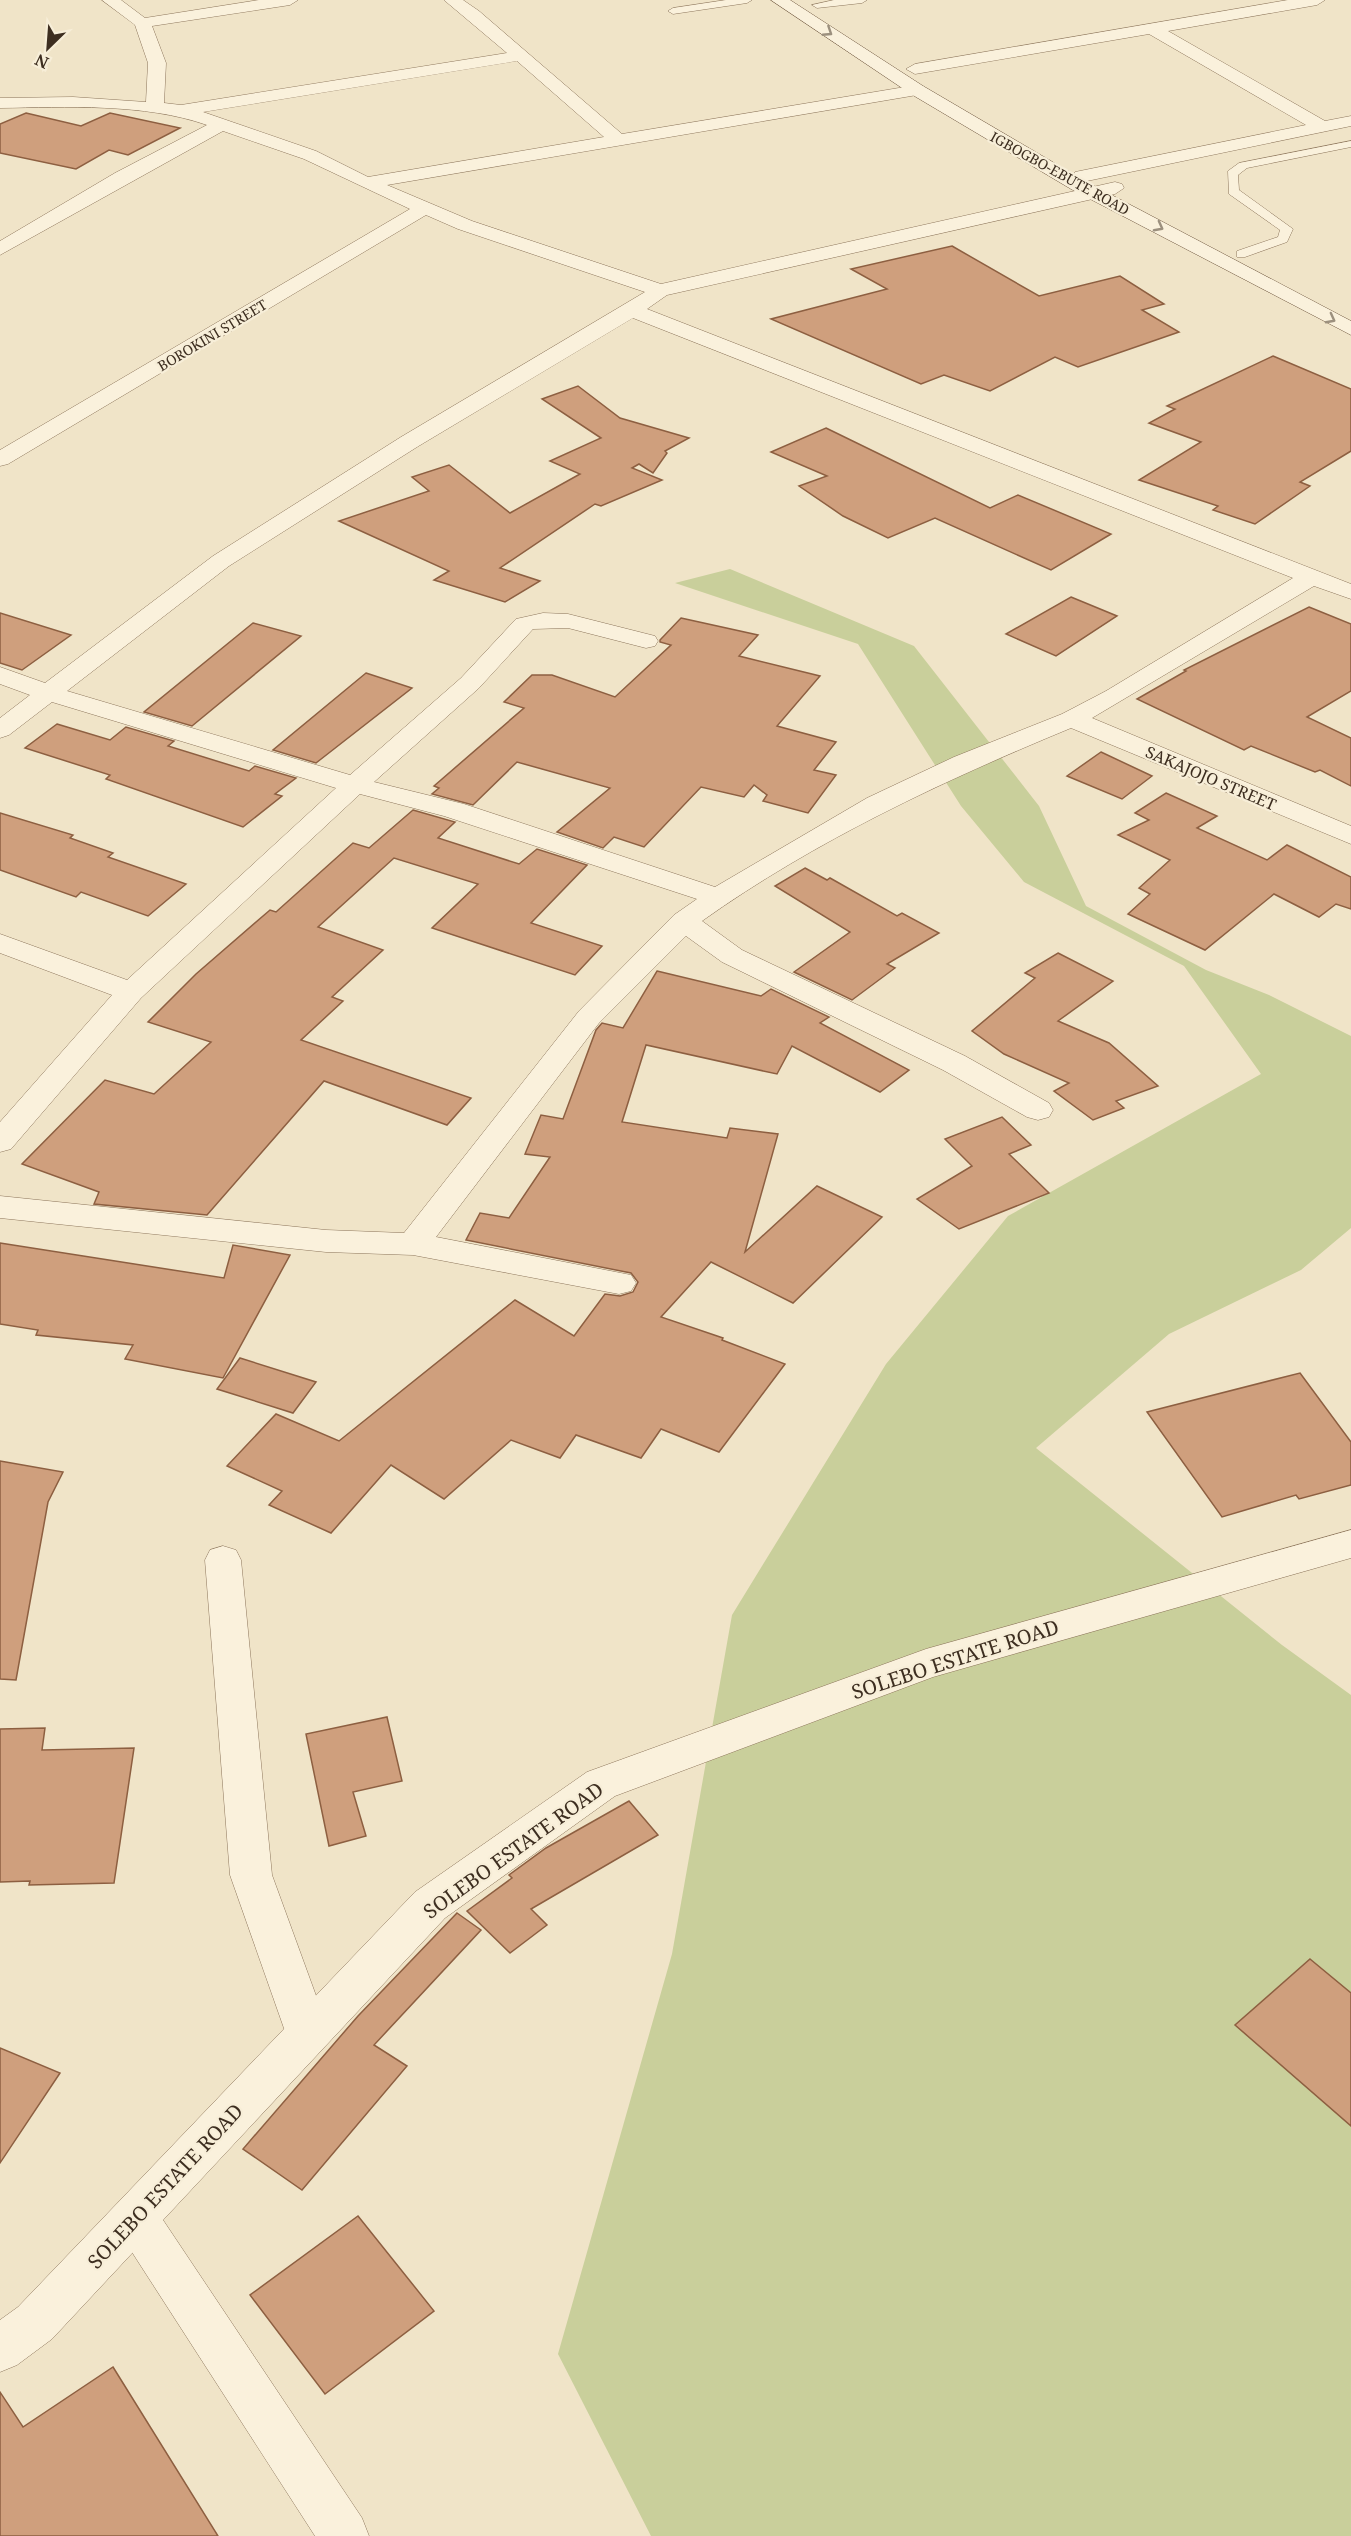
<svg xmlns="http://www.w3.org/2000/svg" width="1351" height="2536" viewBox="0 0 1351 2536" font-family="'Noto Serif',serif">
	<rect width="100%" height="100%" fill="#f0e4c8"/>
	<polygon fill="#c9cf9b" points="730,569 914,646 1039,806 1086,906 1206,970 1269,995 1351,1036 1351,1228 1301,1270 1169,1334 1036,1448 1282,1645 1351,1695 1351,2536 651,2536 558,2354 672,1954 732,1615 886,1364 1008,1216 1261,1074 1184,966 1024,882 961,806 858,644 675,583"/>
	<g fill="#cf9f7d" stroke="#8d5f41" stroke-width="1.5">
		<polygon points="26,113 81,126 110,113 180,128 128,155 109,150 76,169 0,153 0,124"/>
		<polygon points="952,246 1039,296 1120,276 1164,304 1142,310 1179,332 1078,367 1055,357 990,391 944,375 921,384 771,319 887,289 851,269"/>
		<polygon points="1273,356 1351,389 1351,451 1300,482 1310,486 1255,524 1213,510 1218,506 1139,480 1201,442 1149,423 1175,409 1167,406"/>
		<polygon points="578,386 620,418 689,438 665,451 667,453 653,473 639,464 632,468 662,480 601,506 595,504 500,568 540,581 505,602 434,580 449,571 339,521 429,491 412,477 449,465 510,513 580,474 550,461 601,438 542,399"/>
		<polygon points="826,428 990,508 1018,495 1111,534 1051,570 935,518 888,538 843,516 799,486 827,476 771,452"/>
		<polygon points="1071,597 1117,616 1056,656 1006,634"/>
		<polygon points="1309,607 1351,624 1351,691 1307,717 1351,738 1351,786 1320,770 1315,772 1251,746 1244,750 1137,699 1186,671 1184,670"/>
		<polygon points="0,613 71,635 22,670 0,663"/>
		<polygon points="681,618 758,635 739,656 820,676 777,726 836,742 814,770 836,775 808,813 763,801 767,795 754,785 744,797 701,787 644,847 614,837 603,848 557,832 610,788 517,762 473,805 432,794 439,788 434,786 524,708 504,702 532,675 552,675 615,697 671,645 660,642 660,640"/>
		<polygon points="253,623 301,636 192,726 144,712"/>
		<polygon points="366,673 412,688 316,763 273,750"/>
		<polygon points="57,724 110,740 126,727 174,741 168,746 249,771 255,766 296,778 275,794 282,796 243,827 106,779 110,775 25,748"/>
		<polygon points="1101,752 1152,776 1122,799 1067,776"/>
		<polygon points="1166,793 1217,816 1197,828 1267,860 1287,845 1351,877 1351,909 1336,904 1319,917 1274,894 1205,950 1128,914 1150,894 1139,888 1170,860 1118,835 1149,820 1135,813"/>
		<polygon points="413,810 455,822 438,838 519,864 537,849 587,865 531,923 602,946 575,975 432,928 478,884 394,858 318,927 383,950 332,997 343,1001 301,1040 471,1098 447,1125 324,1081 207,1215 94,1204 99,1192 22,1164 105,1080 154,1094 211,1042 148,1022 196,974 270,910 276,912 353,843 369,848"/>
		<polygon points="0,813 73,835 70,838 113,853 108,857 186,884 148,916 81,892 76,897 0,870"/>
		<polygon points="805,868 827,880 830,878 897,916 902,913 939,933 887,964 895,968 852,1000 794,972 850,932 775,886"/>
		<polygon points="1058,953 1113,981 1058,1021 1109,1043 1158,1086 1116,1101 1124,1108 1093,1120 1054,1091 1069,1083 1004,1054 972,1031 1035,978 1025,973"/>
		<polygon points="657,971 761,996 771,989 829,1017 820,1023 909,1070 880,1092 792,1046 777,1074 646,1045 622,1122 727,1138 730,1128 778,1134 745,1252 817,1186 882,1217 793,1303 711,1262 661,1317 723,1338 722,1340 785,1364 719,1452 661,1429 641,1458 576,1435 560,1458 511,1440 444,1499 391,1465 331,1533 269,1505 282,1491 227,1466 276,1414 339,1441 515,1300 574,1336 605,1294 620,1296 633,1292 638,1282 631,1273 466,1240 480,1213 509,1218 550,1157 525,1154 541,1115 563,1119 596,1030 602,1023 623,1028"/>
		<polygon points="1002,1117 1031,1145 1009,1154 1049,1193 959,1229 917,1199 972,1166 945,1139"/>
		<polygon points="0,1243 224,1278 233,1245 290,1255 223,1378 125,1359 133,1345 36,1335 38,1330 0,1324"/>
		<polygon points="240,1358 316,1382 293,1413 217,1389"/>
		<polygon points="1300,1373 1351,1442 1351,1485 1299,1499 1296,1495 1222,1517 1147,1412"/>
		<polygon points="0,1461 63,1472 48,1502 16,1680 0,1679"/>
		<polygon points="387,1717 402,1781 353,1792 366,1836 329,1846 306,1734"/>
		<polygon points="45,1728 42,1750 134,1748 114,1883 29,1885 30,1881 0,1882 0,1729"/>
		<polygon points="629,1801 658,1835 531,1909 547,1925 510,1953 467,1911 512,1878 509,1875 546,1848"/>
		<polygon points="457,1913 481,1930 374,2045 407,2066 302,2190 243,2149 358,2016"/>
		<polygon points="1310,1959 1351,1993 1351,2126 1235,2025"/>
		<polygon points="0,2048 60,2073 0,2163"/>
		<polygon points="358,2216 434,2311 325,2394 250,2295"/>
		<polygon points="113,2367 218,2536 0,2536 0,2392 23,2427"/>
	</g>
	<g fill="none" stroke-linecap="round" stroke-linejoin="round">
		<defs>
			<g id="service">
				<polygon points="726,0 752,0 747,3 673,14 668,11 673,8"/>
				<polygon points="834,0 867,0 862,3 817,8 812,5"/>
				<polygon points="1351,141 1351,147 1247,168 1238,175 1239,190 1293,229 1287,242 1245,257 1237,257 1237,251 1278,237 1280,230 1229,194 1228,171 1239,163"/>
			</g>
			<g id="minor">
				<path d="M102,0H121L145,18L259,0H298L290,5L152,26L166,63L164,103L181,105L507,53L444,0H463L479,11L622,134L917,85L923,86L926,90L923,94L917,95L387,185L472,221L661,284L1115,182L1122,184L1124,188L1115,194L667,295L647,309L1351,584V599L1314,586L1092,718L1351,826V844L1071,728C943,781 816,840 702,921L742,950L965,1056L1049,1103L1053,1110L1049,1117L1038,1120L1027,1117L943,1070L722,962L686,936L599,1023L436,1237L631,1275L636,1283L631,1291L619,1294L413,1255L326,1252L0,1218V1196L326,1230L404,1233L579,1011L674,915L697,899L444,816L360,794L141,998L11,1149L0,1152V1122L112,995L0,953V934L127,980L336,788L52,702L9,735L0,738V718L30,695L0,684V667L45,683L213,556L401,437L645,292L458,229L426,215L8,464L0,466V450L410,209L304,159L223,131L0,255V241L115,173L207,125C144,103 66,107 0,108V98L73,97L146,102L148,63L135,25ZM517,61L604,137L368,177L316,151L203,112ZM633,318L1293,578L1106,691L1062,714L954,757L867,798L715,887L464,804L374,782L479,688L533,629L568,628L646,648L655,646L658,641L655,636L568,614L543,613L516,619L461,678L350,775L67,691L229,566L417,447Z"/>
				<polygon points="1288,0 1325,0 1317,5 1168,31 1325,121 1351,116 1351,126 1082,182 1073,176 1075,172 1306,125 1149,34 915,74 906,69 915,64"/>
				<polygon points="223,1546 236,1550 241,1560 272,1875 330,2034 323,2048 308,2053 293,2048 286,2034 230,1875 205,1560 210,1550"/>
				<polygon points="135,2196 151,2202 362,2518 369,2536 315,2536 119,2232 112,2217 119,2202"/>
			</g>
			<polygon id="tertiary" points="1351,1530 1351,1558 933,1677 615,1796 445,1918 52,2339 17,2365 0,2372 0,2320 18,2307 415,1892 587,1772 926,1649"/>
			<polygon id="secondary" points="771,0 790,0 923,86 1085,181 1351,321 1351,335 1071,189 911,94"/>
		</defs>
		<use href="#service" stroke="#8d765c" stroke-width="1"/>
		<use href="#minor" stroke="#8d765c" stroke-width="1"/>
		<use href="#tertiary" stroke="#8d765c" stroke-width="1"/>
		<use href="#secondary" stroke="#6f573f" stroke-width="1"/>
		<use href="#service" fill="#faf1dc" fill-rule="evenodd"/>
		<use href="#minor" fill="#faf1dc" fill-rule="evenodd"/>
		<use href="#tertiary" fill="#faf1dc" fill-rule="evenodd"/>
		<use href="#secondary" fill="#faf1dc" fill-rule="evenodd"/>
	</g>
	<defs><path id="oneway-chevron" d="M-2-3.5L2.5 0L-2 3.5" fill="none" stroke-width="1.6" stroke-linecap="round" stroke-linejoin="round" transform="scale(1.5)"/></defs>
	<g stroke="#9c907e">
		<use href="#oneway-chevron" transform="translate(828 32) rotate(33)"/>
		<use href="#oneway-chevron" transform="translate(1159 227) rotate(28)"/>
		<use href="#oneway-chevron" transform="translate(1331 319) rotate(28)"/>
	</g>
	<g text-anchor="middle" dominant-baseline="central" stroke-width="4.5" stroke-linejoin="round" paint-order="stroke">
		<g font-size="14" fill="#3d2e20" stroke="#f7eed8">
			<text transform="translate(1060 173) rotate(29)">IGBOGBO-EBUTE ROAD</text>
			<text transform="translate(212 335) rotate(-31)">BOROKINI STREET</text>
		</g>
		<g font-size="16" fill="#3d2e20" stroke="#f7eed8">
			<text transform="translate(1211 778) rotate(23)">SAKAJOJO STREET</text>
		</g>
		<g font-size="20" fill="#3d2e20" stroke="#f7eed8">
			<text transform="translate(955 1659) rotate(-18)">SOLEBO ESTATE ROAD</text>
			<text transform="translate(513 1850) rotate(-36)">SOLEBO ESTATE ROAD</text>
			<text transform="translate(165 2186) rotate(-47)">SOLEBO ESTATE ROAD</text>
		</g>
	</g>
	<g transform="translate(48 48) rotate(205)" stroke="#f7eed8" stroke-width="4.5" paint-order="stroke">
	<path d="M0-4.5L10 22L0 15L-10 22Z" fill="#3d2e20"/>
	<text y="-9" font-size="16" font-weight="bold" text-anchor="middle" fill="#3d2e20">N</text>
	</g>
</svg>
